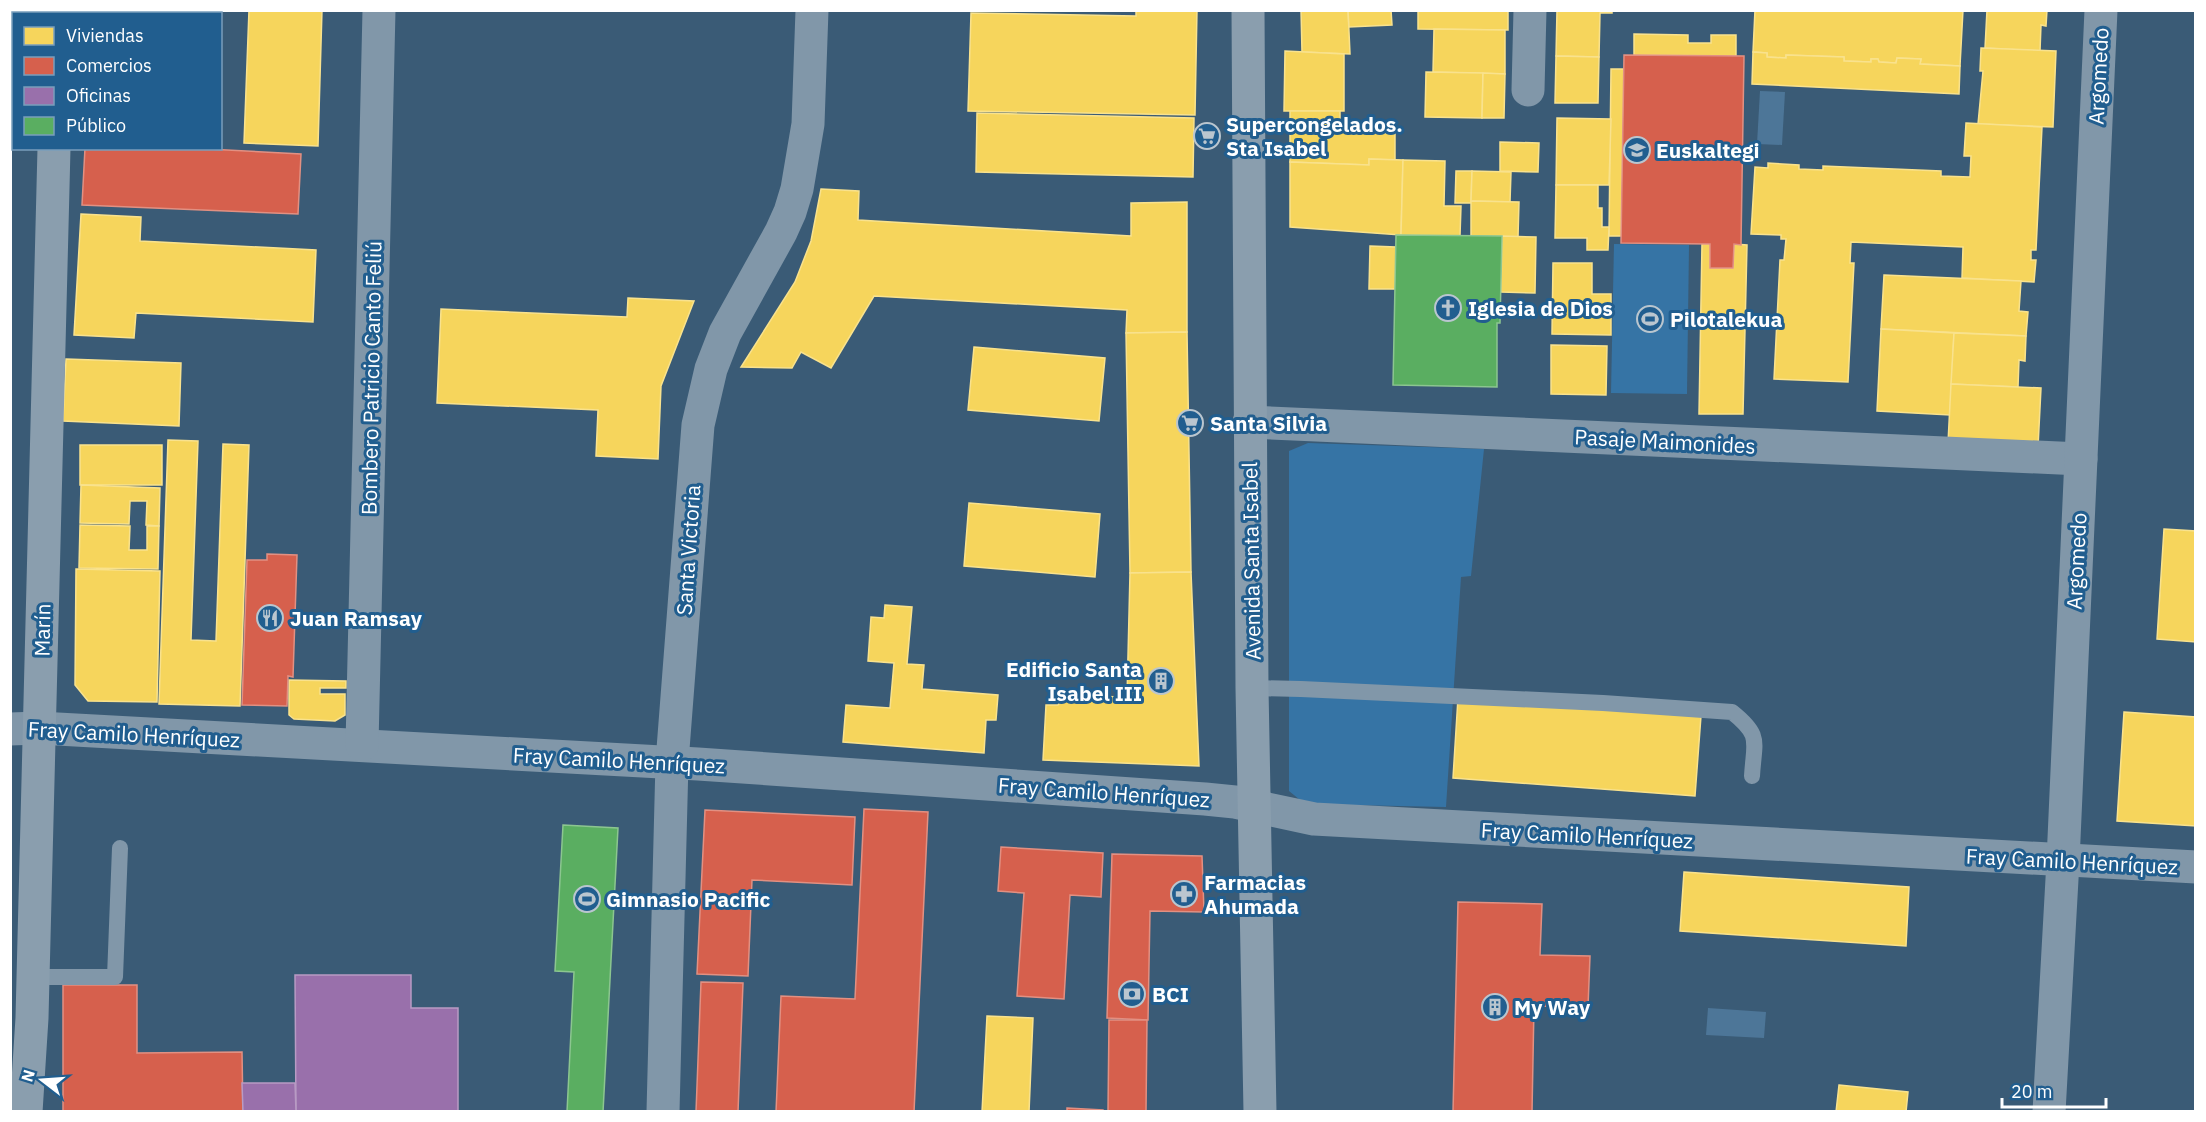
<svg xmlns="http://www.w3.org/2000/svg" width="2206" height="1122" viewBox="0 0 2206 1122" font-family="'IBM Plex Sans',sans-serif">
	<rect width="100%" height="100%" fill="#3a5b76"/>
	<g fill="#3674a5">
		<polygon points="1614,244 1689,245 1687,394 1611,393"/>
		<polygon points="1308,443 1484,449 1471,576 1461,577 1446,807 1305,804 1289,791 1289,451"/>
	</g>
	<g fill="#4d7698">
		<polygon points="1760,91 1785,92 1782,145 1757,144"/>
		<polygon points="1708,1008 1766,1012 1764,1038 1706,1035"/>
	</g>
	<g fill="#f6d55c" stroke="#f9e28d" stroke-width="1.5">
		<polygon points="249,10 322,10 318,146 244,143"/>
		<polygon points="1136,10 1197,10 1195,115 968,111 971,13 1136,16"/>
		<polygon points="1301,10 1348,10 1350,54 1302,52"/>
		<polygon points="1348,10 1391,10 1392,25 1349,27"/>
		<polygon points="1418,10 1508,10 1508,30 1418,29"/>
		<polygon points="1557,10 1612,10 1612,13 1600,13 1599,57 1556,56"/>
		<polygon points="1755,10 1963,10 1960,66 1920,64 1921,59 1897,58 1896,63 1879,62 1878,59 1871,59 1871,62 1844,61 1844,57 1786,55 1786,58 1767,57 1767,53 1753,52"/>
		<polygon points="1987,10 2047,10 2046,26 2041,25 2040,51 1985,48"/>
		<polygon points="1434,29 1505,30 1505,74 1433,72"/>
		<polygon points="1634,34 1688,35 1688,43 1711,43 1711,35 1736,35 1736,56 1634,55"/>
		<polygon points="1981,48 2056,51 2053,127 1978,124 1983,71 1980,71"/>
		<polygon points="1285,51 1344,54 1344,111 1284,111"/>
		<polygon points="1753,52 1767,53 1767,57 1786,58 1786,55 1844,57 1844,61 1871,62 1871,59 1878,59 1879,62 1896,63 1897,58 1921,59 1920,64 1960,66 1959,94 1752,84"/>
		<polygon points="1556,56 1599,57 1598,103 1555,103"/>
		<polygon points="1611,69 1624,69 1621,236 1609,236"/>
		<polygon points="1426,72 1483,73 1482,118 1425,117"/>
		<polygon points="1483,73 1505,74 1504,118 1482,118"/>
		<polygon points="1290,111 1340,111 1340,132 1395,133 1395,160 1369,159 1369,165 1290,162"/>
		<polygon points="977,113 1194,118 1193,177 976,172"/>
		<polygon points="1557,118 1611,119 1609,185 1556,185"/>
		<polygon points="1966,123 2042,127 2036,250 2031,250 2031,260 2036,260 2034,282 1962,278 1963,247 1851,242 1850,263 1854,263 1848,382 1774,379 1780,260 1784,260 1786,239 1781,239 1781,235 1751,234 1755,167 1768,168 1768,163 1799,165 1799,169 1823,170 1823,166 1941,171 1941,176 1970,177 1971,156 1964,156"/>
		<polygon points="1500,142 1539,143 1538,172 1500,171"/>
		<polygon points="1369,159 1403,160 1401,235 1290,227 1290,162 1369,165"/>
		<polygon points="1403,160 1445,161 1444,206 1461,206 1460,236 1401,235"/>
		<polygon points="1456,171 1472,171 1471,203 1455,203"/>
		<polygon points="1472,171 1511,172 1510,202 1471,201"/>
		<polygon points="1556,185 1598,185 1598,208 1602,208 1602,227 1609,227 1608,250 1587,250 1587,238 1555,238"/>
		<polygon points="821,189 859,191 858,220 1131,236 1131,203 1187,202 1187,332 1126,333 1127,310 874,296 831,368 801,352 792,368 741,367 795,282 811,241"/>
		<polygon points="1471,201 1519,202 1518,237 1471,236"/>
		<polygon points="81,214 141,217 140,241 316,250 313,322 136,313 134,338 74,335"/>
		<polygon points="1502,236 1536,237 1535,293 1501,292"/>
		<polygon points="1702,244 1710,244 1710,268 1733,268 1734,244 1747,245 1743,414 1699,414"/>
		<polygon points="1370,246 1396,247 1395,289 1369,289"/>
		<polygon points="1553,263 1592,263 1592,294 1611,294 1611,335 1552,334"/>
		<polygon points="1884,275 2021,281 2019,311 2028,312 2026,336 1881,329"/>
		<polygon points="628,298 694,301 661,386 658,459 596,456 598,410 437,403 441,309 627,317"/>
		<polygon points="1881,329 1954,333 1950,415 1877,411"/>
		<polygon points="1187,332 1191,572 1130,573 1126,333"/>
		<polygon points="1954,333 2026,336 2025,361 2019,360 2018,387 1951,384"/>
		<polygon points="1551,345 1607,346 1606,395 1551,394"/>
		<polygon points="974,347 1105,358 1099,421 968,410"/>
		<polygon points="66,359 181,363 179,426 63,421"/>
		<polygon points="1951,384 2041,388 2038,447 1948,443"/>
		<polygon points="168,440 198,441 191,640 216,641 223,444 249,445 240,706 159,704"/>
		<rect x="80" y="445" width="82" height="40"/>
		<polygon points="81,485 160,488 159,526 146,525 147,501 130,501 129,524 80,523"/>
		<polygon points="969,503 1100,514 1095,577 964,566"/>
		<polygon points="80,525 130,526 129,550 147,550 147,526 159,526 158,569 79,568"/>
		<polygon points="2164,529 2196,531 2196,642 2157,639"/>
		<polygon points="76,569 160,571 157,702 88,701 75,685"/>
		<polygon points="1191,572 1199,766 1043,760 1046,705 1058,705 1061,701 1077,701 1080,696 1127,697 1130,573"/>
		<polygon points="885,605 912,607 907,664 924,665 922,689 998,695 996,720 986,720 984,753 843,742 846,705 890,708 894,663 868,661 871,617 884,618"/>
		<polygon points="289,680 346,681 346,688 320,688 320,694 345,694 345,715 335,721 294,719 289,715"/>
		<polygon points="1458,698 1701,716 1695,796 1453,778"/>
		<polygon points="2124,712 2196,717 2196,826 2117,821"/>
		<polygon points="1684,872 1909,887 1906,946 1680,931"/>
		<polygon points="987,1016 1033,1018 1029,1112 982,1112"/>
		<polygon points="1839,1085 1908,1092 1906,1112 1836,1112"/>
	</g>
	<g fill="#d6604d" stroke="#e29082" stroke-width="1.5">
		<polygon points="1624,55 1744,56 1741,245 1734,244 1733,268 1710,268 1710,244 1621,243"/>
		<polygon points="85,148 188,148 301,154 298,214 82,205"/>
		<polygon points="267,554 297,555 293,677 288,676 287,706 242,705 247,560 267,560"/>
		<polygon points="864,809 928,812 914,1112 776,1112 781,996 855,999"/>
		<polygon points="705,810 855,817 852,885 752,880 748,976 697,974"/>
		<polygon points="1001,847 1103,853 1101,897 1070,895 1064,999 1017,996 1024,893 998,891"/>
		<polygon points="1112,854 1202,856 1204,912 1150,911 1148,1020 1107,1018"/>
		<polygon points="1458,902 1542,904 1540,955 1590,956 1588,1007 1534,1006 1532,1112 1453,1112"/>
		<polygon points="701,982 743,983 738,1112 696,1112"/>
		<polygon points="63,985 137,985 137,1053 242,1052 243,1112 63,1112"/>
		<polygon points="1109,1020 1147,1020 1146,1112 1108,1112"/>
		<polygon points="1067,1108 1103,1110 1103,1112 1067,1112"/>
	</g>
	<g fill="#9970ab" stroke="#b89bc4" stroke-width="1.5">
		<polygon points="295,975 411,975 411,1008 458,1008 458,1112 296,1112"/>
		<polygon points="242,1083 295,1083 296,1112 243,1112"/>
	</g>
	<g fill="#5aae61" stroke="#8cc690" stroke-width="1.5">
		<polygon points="1396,235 1502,236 1500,323 1497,323 1497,387 1393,385"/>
		<polygon points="563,825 618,828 603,1112 567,1112 574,972 555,971"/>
	</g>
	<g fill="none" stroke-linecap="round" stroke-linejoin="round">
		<g stroke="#8197a9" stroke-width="16">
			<path d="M1252,688L1301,689L1603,703L1732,712C1762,736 1754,741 1752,776"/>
			<polyline points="33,977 115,977 120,848"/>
		</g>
		<g stroke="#8197a9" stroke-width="33">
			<polyline points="1528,90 1530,10"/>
			<polyline points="1249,422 2081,459"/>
			<polyline points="10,729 39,728 698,764 1205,799 1235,802 1314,819 2196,867"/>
			<polyline points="362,745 379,10"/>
			<polyline points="663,1112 672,762 698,425 711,369 725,333 781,232 790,212 797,189 808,124 812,10"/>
			<polyline points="2049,1112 2063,861 2101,10"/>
		</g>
		<g stroke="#8a9eae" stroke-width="33">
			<polyline points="1248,10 1252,688 1260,1112"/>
			<polyline points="58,14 58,10"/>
			<polyline points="26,1112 32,1018 54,148"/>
		</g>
	</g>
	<defs>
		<symbol id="supermarket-ring" viewBox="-11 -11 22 22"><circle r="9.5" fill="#215e8f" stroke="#bac6cf" stroke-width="1.5"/><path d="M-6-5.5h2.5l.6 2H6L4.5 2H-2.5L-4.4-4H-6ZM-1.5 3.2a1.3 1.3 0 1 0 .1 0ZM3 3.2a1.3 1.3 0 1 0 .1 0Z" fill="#bac6cf"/></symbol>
		<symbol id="school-ring" viewBox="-11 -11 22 22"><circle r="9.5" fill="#215e8f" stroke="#bac6cf" stroke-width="1.5"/><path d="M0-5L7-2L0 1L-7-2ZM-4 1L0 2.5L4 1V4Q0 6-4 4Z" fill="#bac6cf"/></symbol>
		<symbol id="church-ring" viewBox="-11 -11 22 22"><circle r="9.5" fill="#215e8f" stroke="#bac6cf" stroke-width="1.5"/><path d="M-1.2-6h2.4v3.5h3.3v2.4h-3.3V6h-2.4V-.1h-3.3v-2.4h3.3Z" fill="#bac6cf"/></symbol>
		<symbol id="stadium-ring" viewBox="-11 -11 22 22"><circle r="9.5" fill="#215e8f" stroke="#bac6cf" stroke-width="1.5"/><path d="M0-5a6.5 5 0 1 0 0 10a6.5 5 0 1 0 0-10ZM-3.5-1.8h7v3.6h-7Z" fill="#bac6cf"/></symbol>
		<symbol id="restaurant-ring" viewBox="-11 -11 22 22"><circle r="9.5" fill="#215e8f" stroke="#bac6cf" stroke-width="1.5"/><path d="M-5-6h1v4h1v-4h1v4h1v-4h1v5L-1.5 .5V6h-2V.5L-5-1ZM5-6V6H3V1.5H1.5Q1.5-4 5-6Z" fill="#bac6cf"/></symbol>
		<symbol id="building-ring" viewBox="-11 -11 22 22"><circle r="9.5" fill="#215e8f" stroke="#bac6cf" stroke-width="1.5"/><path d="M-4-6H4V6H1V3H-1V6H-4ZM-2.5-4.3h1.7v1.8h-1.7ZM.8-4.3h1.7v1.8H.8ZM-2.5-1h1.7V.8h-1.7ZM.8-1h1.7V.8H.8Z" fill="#bac6cf"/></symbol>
		<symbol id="pharmacy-ring" viewBox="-11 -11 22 22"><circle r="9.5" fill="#215e8f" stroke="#bac6cf" stroke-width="1.5"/><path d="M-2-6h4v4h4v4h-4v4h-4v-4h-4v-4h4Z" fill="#bac6cf"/></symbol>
		<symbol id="bank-ring" viewBox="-11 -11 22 22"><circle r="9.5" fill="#215e8f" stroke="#bac6cf" stroke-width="1.5"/><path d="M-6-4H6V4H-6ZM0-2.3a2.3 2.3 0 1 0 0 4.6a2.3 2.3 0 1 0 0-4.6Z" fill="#bac6cf"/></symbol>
	</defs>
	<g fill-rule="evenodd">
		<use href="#supermarket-ring" x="1192" y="121" width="30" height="30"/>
		<use href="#school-ring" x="1622" y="135" width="30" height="30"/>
		<use href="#church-ring" x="1433" y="293" width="30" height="30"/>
		<use href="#stadium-ring" x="1635" y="304" width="30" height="30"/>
		<use href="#supermarket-ring" x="1175" y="408" width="30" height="30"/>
		<use href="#restaurant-ring" x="255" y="603" width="30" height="30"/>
		<use href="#building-ring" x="1146" y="666" width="30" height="30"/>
		<use href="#pharmacy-ring" x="1169" y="879" width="30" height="30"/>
		<use href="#stadium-ring" x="572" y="884" width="30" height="30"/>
		<use href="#bank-ring" x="1117" y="979" width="30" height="30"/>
		<use href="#building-ring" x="1480" y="992" width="30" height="30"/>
	</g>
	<g text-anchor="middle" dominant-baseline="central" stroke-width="6" stroke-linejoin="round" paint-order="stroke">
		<g font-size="21" fill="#fff" stroke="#215e8f">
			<text transform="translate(2098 76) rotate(-87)">Argomedo</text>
			<text transform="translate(371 378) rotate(-89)">Bombero Patricio Canto Feliú</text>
			<text transform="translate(1665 441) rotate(3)">Pasaje Maimonides</text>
			<text transform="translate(688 550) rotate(-86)">Santa Victoria</text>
			<text transform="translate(1251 561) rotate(-91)">Avenida Santa Isabel</text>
			<text transform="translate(2076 561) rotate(-87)">Argomedo</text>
			<text transform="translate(42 630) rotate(-89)">Marín</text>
			<text transform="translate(134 734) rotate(3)">Fray Camilo Henríquez</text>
			<text transform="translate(619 760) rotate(3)">Fray Camilo Henríquez</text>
			<text transform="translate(1104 792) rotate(4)">Fray Camilo Henríquez</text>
			<text transform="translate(1587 835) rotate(3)">Fray Camilo Henríquez</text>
			<text transform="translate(2072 861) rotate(3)">Fray Camilo Henríquez</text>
		</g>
		<g font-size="21" font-weight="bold" fill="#fff" stroke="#215e8f" text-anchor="start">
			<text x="1226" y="124">Supercongelados.<tspan x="1226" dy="24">Sta Isabel</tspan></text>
			<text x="1656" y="150">Euskaltegi</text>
			<text x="1468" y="308">Iglesia de Dios</text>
			<text x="1670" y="319">Pilotalekua</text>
			<text x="1210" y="423">Santa Silvia</text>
			<text x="290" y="618">Juan Ramsay</text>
			<text x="1142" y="669" text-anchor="end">Edificio Santa<tspan x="1142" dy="24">Isabel III</tspan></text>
			<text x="1204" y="882">Farmacias<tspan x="1204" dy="24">Ahumada</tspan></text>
			<text x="606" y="899">Gimnasio Pacific</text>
			<text x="1152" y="994">BCI</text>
			<text x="1514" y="1007">My Way</text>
		</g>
	</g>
	<rect width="2206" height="1122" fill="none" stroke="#ffffff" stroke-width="24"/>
	<rect x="12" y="12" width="210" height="138" fill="#215e8f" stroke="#7a9ebc" stroke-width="1.5"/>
	<rect x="24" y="27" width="30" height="18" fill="#f6d55c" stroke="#7a9ebc" stroke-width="1.5"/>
	<text x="66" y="42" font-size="18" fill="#ffffff">Viviendas</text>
	<rect x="24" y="57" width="30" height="18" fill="#d6604d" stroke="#7a9ebc" stroke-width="1.5"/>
	<text x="66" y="72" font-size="18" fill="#ffffff">Comercios</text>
	<rect x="24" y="87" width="30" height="18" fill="#9970ab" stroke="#7a9ebc" stroke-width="1.5"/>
	<text x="66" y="102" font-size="18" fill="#ffffff">Oficinas</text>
	<rect x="24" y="117" width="30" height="18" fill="#5aae61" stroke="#7a9ebc" stroke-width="1.5"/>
	<text x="66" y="132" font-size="18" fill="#ffffff">Público</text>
	<g transform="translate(42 1080) rotate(287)" stroke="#215e8f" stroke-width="4.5" paint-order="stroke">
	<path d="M0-4.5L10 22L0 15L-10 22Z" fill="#ffffff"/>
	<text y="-9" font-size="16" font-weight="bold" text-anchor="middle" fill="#ffffff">N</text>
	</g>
	<path d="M2002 1098v9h104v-9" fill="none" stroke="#ffffff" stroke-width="3"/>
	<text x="2011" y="1098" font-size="18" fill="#ffffff" stroke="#215e8f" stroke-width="4.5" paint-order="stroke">20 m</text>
</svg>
